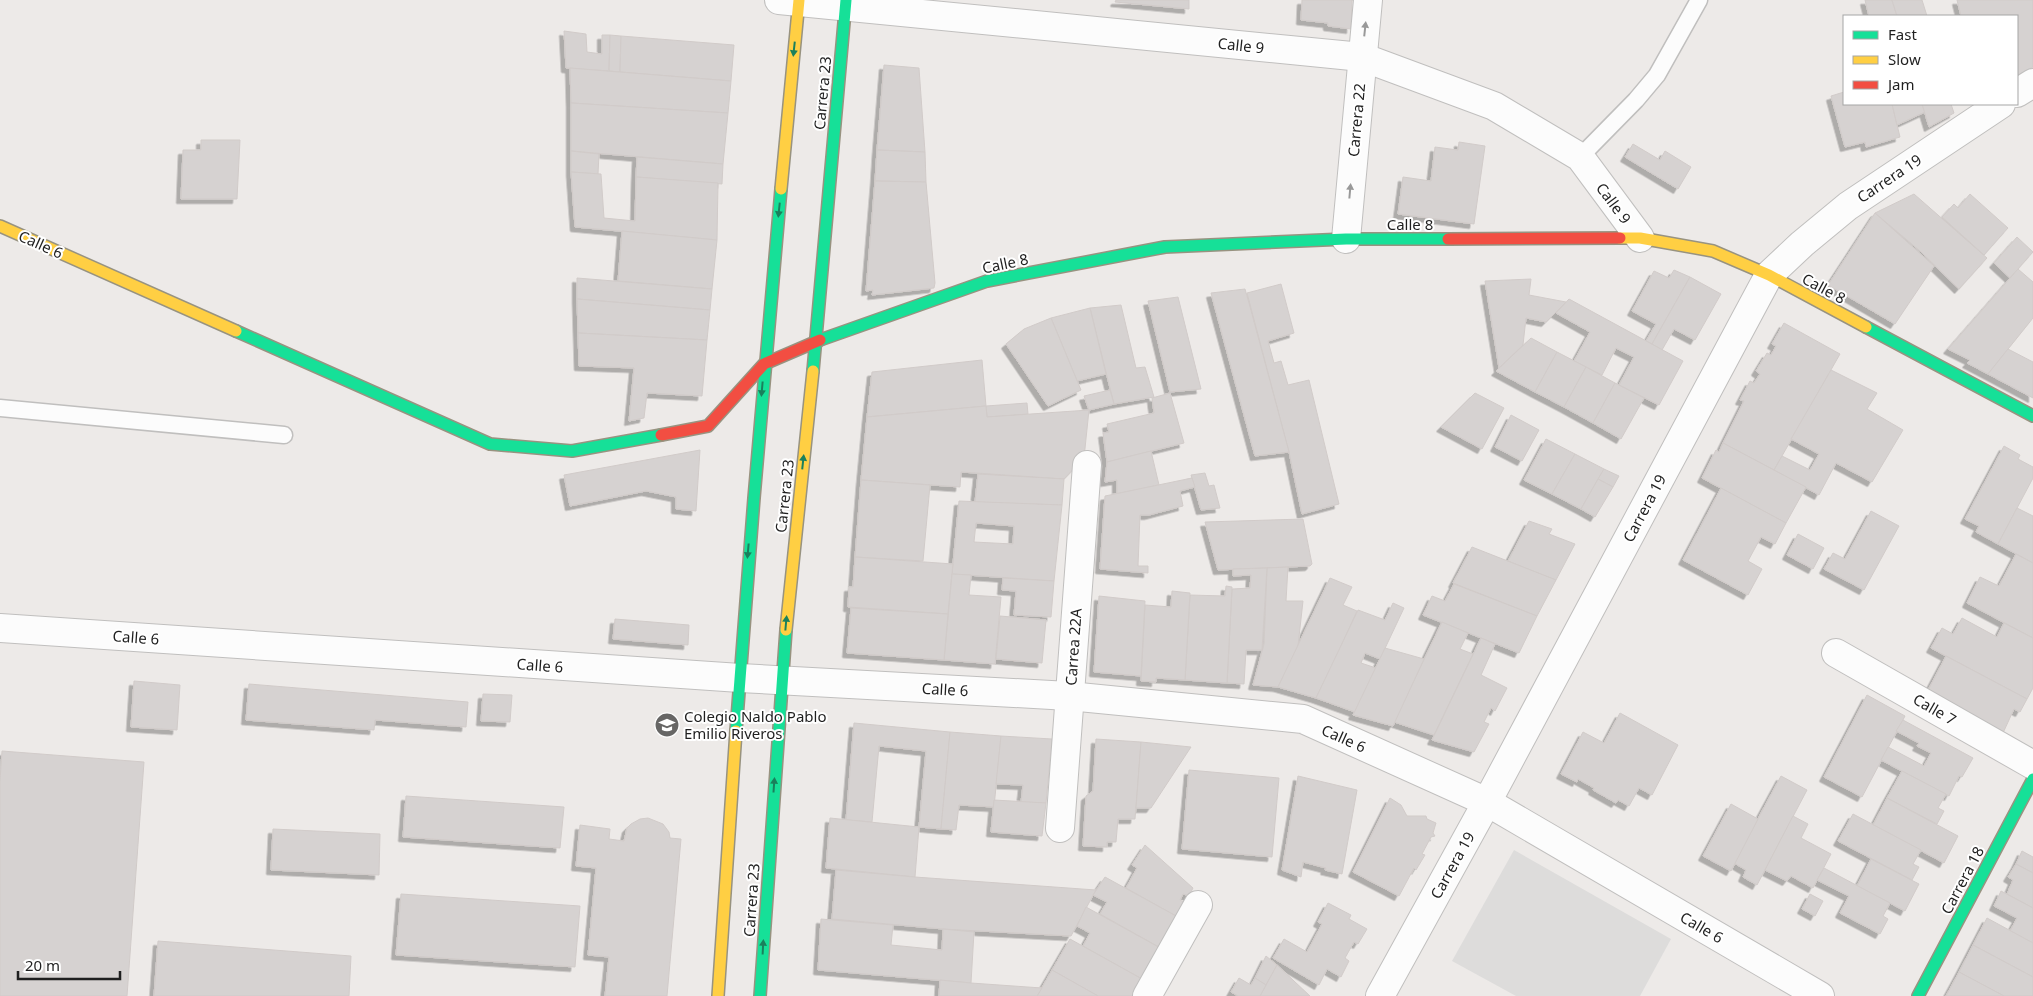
<svg xmlns="http://www.w3.org/2000/svg" width="2033" height="996" viewBox="0 0 2033 996" font-family="'Noto Sans',sans-serif">
	<defs>
		<filter id="shadow"><feDropShadow dx="-4.5" dy="4.5" stdDeviation="0" flood-color="#0004"/></filter>
	</defs>
	<rect width="100%" height="100%" fill="#edeae8"/>
	<polygon fill="#dddcdb" points="1514,850 1671,939 1640,996 1516,996 1452,961"/>
	<g fill="#d6d2d1" stroke="#d1cbc9" fill-rule="evenodd" filter="url(#shadow)">
		<polygon points="1116,0 1189,0 1189,9 1115,2"/>
		<polygon points="1302,0 1355,0 1352,0 1351,29 1328,26 1328,23 1301,20"/>
		<polygon points="1865,0 1892,0 1897,16 1869,16"/>
		<polygon points="1892,0 1922,0 1927,16 1897,16"/>
		<polygon points="1957,0 2033,0 2033,67 2017,76 2017,16 1961,16"/>
		<polygon points="564,31 586,34 587,52 602,54 602,35 610,35 609,71 566,68"/>
		<polygon points="610,35 621,36 620,72 609,71"/>
		<polygon points="621,36 734,45 731,81 620,72"/>
		<polygon points="884,65 919,68 925,152 877,150"/>
		<polygon points="570,68 731,81 728,113 571,103"/>
		<polygon points="1844,92 1844,104 1892,104 1900,137 1866,147 1865,142 1845,147 1831,96"/>
		<polygon points="571,103 728,113 723,164 571,151"/>
		<polygon points="1892,104 1922,104 1925,112 1897,125"/>
		<polygon points="1922,104 1951,104 1954,113 1929,127"/>
		<polygon points="201,140 240,140 237,199 181,199 183,150 201,150"/>
		<polygon points="1459,142 1485,146 1474,224 1398,214 1403,177 1431,181 1435,147 1458,150"/>
		<polygon points="1633,144 1660,160 1665,151 1691,167 1678,189 1625,157"/>
		<polygon points="877,150 925,152 926,182 875,181"/>
		<polygon points="571,151 599,154 598,174 571,172"/>
		<polygon points="637,157 723,164 722,184 636,177"/>
		<polygon points="571,172 601,174 604,218 635,221 636,177 718,183 717,240 575,227"/>
		<polygon points="875,181 926,182 935,283 934,288 872,295 873,290 866,291"/>
		<polygon points="1914,194 1987,258 1959,289 1920,251 1875,213"/>
		<polygon points="1970,194 2008,228 1984,255 1942,217 1954,204 1958,208"/>
		<polygon points="1875,213 1934,266 1895,324 1828,285"/>
		<polygon points="622,231 717,240 712,289 618,281"/>
		<polygon points="2017,237 2033,252 2010,278 1994,263"/>
		<polygon points="2018,269 2033,282 2033,318 1988,374 1967,363 1970,360 1948,349"/>
		<polygon points="1674,270 1690,277 1652,344 1646,341 1656,324 1632,311 1654,271 1669,278"/>
		<polygon points="1690,277 1721,294 1695,340 1674,329 1662,350 1652,344"/>
		<polygon points="577,278 712,289 710,310 577,299"/>
		<polygon points="1531,279 1529,295 1566,302 1546,322 1526,318 1523,345 1499,368 1485,281"/>
		<polygon points="1281,284 1294,333 1268,341 1274,363 1281,361 1288,385 1309,380 1339,504 1302,514 1289,452 1247,293"/>
		<polygon points="1245,289 1249,303 1289,452 1255,456 1211,293"/>
		<polygon points="1178,297 1201,389 1170,392 1148,301"/>
		<polygon points="577,299 710,310 707,340 578,333"/>
		<polygon points="1569,299 1683,361 1659,405 1619,385 1634,357 1616,348 1602,375 1574,361 1590,332 1556,313"/>
		<polygon points="1121,305 1136,368 1145,367 1154,397 1114,404 1090,308"/>
		<polygon points="1090,308 1106,374 1077,381 1051,318"/>
		<polygon points="1051,318 1081,390 1048,406 1006,344 1024,329"/>
		<polygon points="1784,323 1840,354 1774,470 1723,443 1744,401 1740,400 1750,381 1754,383 1760,374 1756,371 1767,353 1771,355 1776,346 1772,344"/>
		<polygon points="578,333 707,340 702,396 647,393 644,418 629,421 634,368 579,366"/>
		<polygon points="1531,338 1557,352 1535,392 1496,371"/>
		<polygon points="2008,349 2033,362 2033,398 1988,374"/>
		<polygon points="1557,352 1586,367 1564,407 1535,392"/>
		<polygon points="982,360 986,406 867,417 872,372"/>
		<polygon points="1586,367 1615,383 1593,423 1564,407"/>
		<polygon points="1831,370 1877,393 1867,409 1903,430 1872,482 1836,463 1819,495 1774,470 1782,456 1810,470 1819,454 1791,439"/>
		<polygon points="1615,383 1644,398 1621,439 1593,423"/>
		<polygon points="1110,390 1114,404 1089,410 1084,396"/>
		<polygon points="1170,393 1184,443 1107,462 1103,433 1109,432 1107,424 1154,413 1152,398"/>
		<polygon points="1475,393 1504,408 1482,449 1441,427"/>
		<polygon points="1027,403 1028,414 987,417 986,406"/>
		<polygon points="986,406 987,417 1089,410 1084,458 1064,479 961,472 960,487 861,480 867,417"/>
		<polygon points="1511,415 1539,430 1522,461 1495,447"/>
		<polygon points="1546,439 1575,454 1552,494 1524,480"/>
		<polygon points="1723,443 1806,487 1786,523 1702,478 1716,450 1719,452"/>
		<polygon points="2004,446 2020,455 2018,459 2033,467 2033,478 1998,544 1976,532 1979,526 1965,519"/>
		<polygon points="700,450 696,511 676,509 676,497 646,491 570,506 564,475"/>
		<polygon points="1151,451 1159,485 1117,494 1117,480 1105,482 1107,462"/>
		<polygon points="1575,454 1604,469 1581,509 1552,494"/>
		<polygon points="1604,469 1619,476 1613,487 1598,479"/>
		<polygon points="1205,473 1209,486 1214,485 1220,508 1201,510 1191,475"/>
		<polygon points="978,474 1064,479 1062,505 975,502"/>
		<polygon points="1192,478 1195,487 1180,491 1183,506 1149,515 1140,515 1138,566 1148,566 1148,573 1100,569 1105,496"/>
		<polygon points="1598,479 1613,487 1595,517 1581,509"/>
		<polygon points="861,480 930,485 923,561 855,557"/>
		<polygon points="1721,488 1786,523 1775,544 1761,537 1748,561 1762,569 1748,595 1683,560"/>
		<path d="M959,501L1062,505L1054,581L952,574ZM976,523L1014,526L1013,544L974,542Z"/>
		<polygon points="2017,508 2033,516 2033,563 1998,544"/>
		<polygon points="1871,511 1899,526 1864,590 1824,569 1833,553 1845,559"/>
		<polygon points="1303,519 1312,564 1310,566 1218,570 1205,522"/>
		<polygon points="1529,521 1552,529 1549,534 1575,544 1556,580 1508,561"/>
		<polygon points="1798,534 1824,548 1813,569 1787,555"/>
		<polygon points="1472,547 1556,580 1537,616 1453,583"/>
		<polygon points="2016,554 2033,563 2033,638 1967,603 1980,577 1999,586"/>
		<polygon points="855,557 953,564 948,614 848,607 849,587 853,587"/>
		<polygon points="1288,567 1286,601 1303,601 1298,646 1299,646 1278,687 1253,685 1264,644 1267,568"/>
		<polygon points="1267,568 1262,650 1246,650 1244,684 1227,683 1232,589 1250,588 1251,575 1233,576 1233,569"/>
		<polygon points="952,574 971,575 969,595 1001,597 995,664 944,660"/>
		<polygon points="1003,578 1054,581 1051,617 1014,615 1016,591 1002,590"/>
		<polygon points="1330,578 1352,587 1343,605 1357,611 1337,655 1316,698 1278,687"/>
		<polygon points="1454,584 1537,616 1519,653 1423,615 1432,596 1445,601"/>
		<polygon points="1226,586 1232,587 1227,683 1185,680 1190,595 1225,596"/>
		<polygon points="1172,591 1190,593 1185,680 1156,678 1156,682 1141,681 1145,605 1171,607"/>
		<polygon points="1099,596 1145,601 1141,676 1094,672"/>
		<polygon points="1393,603 1404,608 1380,659 1365,653 1361,663 1376,668 1355,712 1316,698 1358,610 1385,620"/>
		<polygon points="851,608 948,614 944,660 847,653"/>
		<polygon points="1000,616 1046,620 1042,663 996,659"/>
		<polygon points="1962,618 1997,637 2004,623 2033,638 2033,688 2027,699 1931,648 1942,628 1953,634"/>
		<polygon points="615,619 689,625 688,645 613,639"/>
		<polygon points="1442,622 1468,633 1460,649 1473,654 1434,735 1394,722"/>
		<polygon points="1481,638 1495,644 1481,675 1507,688 1495,711 1491,708 1484,722 1489,724 1474,752 1432,740"/>
		<polygon points="1385,648 1424,659 1393,726 1353,715"/>
		<polygon points="1946,656 2027,699 2020,712 2014,709 2003,733 1927,692"/>
		<polygon points="134,681 180,685 177,730 131,727"/>
		<polygon points="249,684 468,702 466,727 375,720 374,730 246,720"/>
		<polygon points="483,694 512,695 510,722 481,721"/>
		<polygon points="1867,695 1905,716 1862,797 1824,777"/>
		<polygon points="1620,713 1678,745 1652,795 1639,788 1629,806 1618,800 1616,803 1593,790 1594,788 1578,779 1577,782 1561,774 1583,732 1604,743"/>
		<polygon points="1903,720 1973,758 1962,777 1959,776 1949,796 1881,760 1888,747 1924,766 1931,753 1917,746 1919,743 1896,731"/>
		<polygon points="854,723 950,732 941,829 919,827 926,751 879,746 872,822 846,820"/>
		<polygon points="950,732 1001,736 994,807 959,805 956,830 941,829"/>
		<polygon points="1001,736 1052,739 1046,803 1021,802 1023,785 996,784"/>
		<polygon points="1096,739 1141,742 1135,819 1118,819 1116,842 1107,842 1107,847 1083,846 1086,796 1093,791"/>
		<polygon points="1141,742 1191,747 1151,808 1136,808"/>
		<polygon points="2,751 144,762 127,996 0,996 0,781"/>
		<polygon points="1189,770 1279,778 1272,857 1182,849"/>
		<polygon points="1902,771 1946,794 1938,808 1944,811 1937,824 1887,798"/>
		<polygon points="1298,776 1357,790 1342,874 1325,870 1326,868 1303,862 1301,877 1282,870"/>
		<polygon points="1781,776 1807,790 1757,885 1743,877 1746,870 1734,863"/>
		<polygon points="406,796 564,807 560,848 403,837"/>
		<polygon points="1390,798 1401,805 1407,816 1426,816 1427,819 1436,823 1433,833 1435,836 1431,837 1422,854 1425,855 1416,870 1414,868 1399,896 1353,872"/>
		<polygon points="1887,798 1958,836 1944,863 1873,825"/>
		<polygon points="994,800 1046,803 1042,836 991,832"/>
		<polygon points="1731,804 1758,819 1731,871 1703,856"/>
		<polygon points="1853,814 1921,850 1913,864 1919,867 1912,880 1838,841"/>
		<polygon points="1793,816 1808,824 1801,838 1831,854 1813,888 1791,876 1787,881 1765,870"/>
		<polygon points="648,818 663,824 669,832 670,838 681,839 667,996 605,996 609,957 588,955 596,868 576,866 580,825 610,829 609,839 624,841 627,828 631,824 640,819"/>
		<polygon points="830,818 919,827 915,877 826,868"/>
		<polygon points="273,829 380,834 379,875 271,870"/>
		<polygon points="1145,845 1193,888 1189,896 1183,894 1180,900 1189,905 1181,919 1126,888 1137,868 1132,865"/>
		<polygon points="2022,851 2033,857 2033,873 2016,864"/>
		<polygon points="1871,859 1919,884 1905,911 1857,886"/>
		<polygon points="2016,864 2033,873 2033,908 2007,894 2013,880 2008,877"/>
		<polygon points="1824,868 1890,903 1883,916 1888,919 1880,934 1840,913 1849,896 1817,880"/>
		<polygon points="836,870 915,877 1096,890 1071,936 943,929 832,919"/>
		<polygon points="1105,877 1178,917 1164,950 1100,914 1107,902 1093,895"/>
		<polygon points="2001,891 2033,908 2033,943 2010,931 2017,918 1994,906"/>
		<polygon points="401,894 580,906 575,967 396,955"/>
		<polygon points="1810,894 1823,901 1815,916 1802,909"/>
		<polygon points="1328,903 1351,915 1349,919 1367,929 1358,944 1354,942 1345,958 1349,961 1341,977 1327,969 1319,985 1273,958 1284,939 1307,952 1322,924 1318,922"/>
		<polygon points="1086,907 1164,950 1142,979 1083,946 1090,933 1077,926"/>
		<polygon points="1987,918 2033,943 2033,977 1973,945"/>
		<polygon points="821,919 893,925 891,945 942,950 943,929 974,932 971,983 818,970"/>
		<polygon points="1070,939 1142,979 1137,996 1098,996 1052,970"/>
		<polygon points="158,941 351,956 349,996 154,996"/>
		<polygon points="1973,945 2033,977 2033,996 2004,996 1959,972"/>
		<polygon points="1266,956 1277,965 1266,985 1255,978"/>
		<polygon points="1277,965 1310,996 1260,996"/>
		<polygon points="1052,970 1098,996 1037,996"/>
		<polygon points="1959,972 2004,996 1946,996"/>
		<polygon points="1239,978 1251,985 1255,978 1266,985 1260,996 1238,996 1231,992"/>
		<polygon points="940,980 971,983 1042,988 1037,996 939,996"/>
	</g>
	<g fill="none" stroke-linecap="round" stroke-linejoin="round">
		<defs>
			<g id="lane">
				<polyline points="1580,157 1636,100 1657,75 1699,0"/>
				<polyline points="0,408 284,435"/>
			</g>
			<g id="street">
				<polyline points="779,0 1362,57 1494,106 1580,157 1640,238"/>
				<polyline points="2017,93 2033,83"/>
				<polyline points="1346,239 1368,0"/>
				<polyline points="0,628 740,678 1069,696 1303,719 1487,802 1820,996"/>
				<polyline points="1836,653 2033,765"/>
				<polyline points="1060,828 1087,465"/>
				<polyline points="1147,996 1198,905"/>
				<polyline points="1380,996 1487,802 1769,275 1802,244 1848,206 2001,104"/>
			</g>
			<g id="fast">
				<polyline points="1866,327 2033,416"/>
				<polyline points="236,331 490,444 572,451 661,435"/>
				<polyline points="820,340 987,281 1165,247 1346,239 1448,239"/>
				<polyline points="813,371 846,0"/>
				<polyline points="736,731 754,498 781,189"/>
				<polyline points="760,996 786,630"/>
				<polyline points="1918,996 2033,779"/>
			</g>
			<g id="slow">
				<polyline points="781,189 799,0"/>
				<polyline points="0,226 236,331"/>
				<polyline points="1620,238 1640,238 1713,251 1769,275 1866,327"/>
				<polyline points="786,630 813,371"/>
				<polyline points="718,996 736,731"/>
			</g>
			<g id="jam">
				<polyline points="1448,239 1620,238"/>
				<polyline points="661,435 708,426 764,364 820,340"/>
			</g>
		</defs>
		<use href="#lane" stroke="#c0bfbe" stroke-width="19"/>
		<use href="#street" stroke="#c0bfbe" stroke-width="30"/>
		<use href="#fast" stroke="#989380" stroke-width="14"/>
		<use href="#slow" stroke="#989380" stroke-width="14"/>
		<use href="#jam" stroke="#989380" stroke-width="14"/>
		<use href="#lane" stroke="#fcfcfc" stroke-width="16"/>
		<use href="#street" stroke="#fcfcfc" stroke-width="28"/>
		<use href="#fast" stroke="#16e098" stroke-width="11"/>
		<use href="#slow" stroke="#ffcf43" stroke-width="11"/>
		<use href="#jam" stroke="#f24e42" stroke-width="11"/>
	</g>
	<defs><path id="oneway-solid" d="M-6-.8H1V-3.2L6.5 0L1 3.2V.8H-6Z" transform="scale(1.25)"/></defs>
	<g fill="#999">
		<use href="#oneway-solid" transform="translate(1365 29) rotate(-84)"/>
		<use href="#oneway-solid" transform="translate(1350 191) rotate(-85)"/>
	</g>
	<g fill="#1a805c">
		<use href="#oneway-solid" transform="translate(794 49) rotate(96)"/>
		<use href="#oneway-solid" transform="translate(779 210) rotate(96)"/>
		<use href="#oneway-solid" transform="translate(762 389) rotate(95)"/>
		<use href="#oneway-solid" transform="translate(803 462) rotate(-84)"/>
		<use href="#oneway-solid" transform="translate(748 551) rotate(95)"/>
		<use href="#oneway-solid" transform="translate(786 623) rotate(-85)"/>
		<use href="#oneway-solid" transform="translate(774 785) rotate(-86)"/>
		<use href="#oneway-solid" transform="translate(763 947) rotate(-87)"/>
	</g>
	<defs>
		<symbol id="school-disc" viewBox="-11 -11 22 22"><circle r="9.5" fill="#676665" stroke="#fff"/><path d="M0-5L7-2L0 1L-7-2ZM-4 1L0 2.5L4 1V4Q0 6-4 4Z" fill="#fff"/></symbol>
	</defs>
	<g fill-rule="evenodd">
		<use href="#school-disc" x="653" y="711" width="28" height="28"/>
	</g>
	<g text-anchor="middle" dominant-baseline="central" stroke-width="4" stroke-linejoin="round" paint-order="stroke">
		<g font-size="15" fill="#1f1f1f" stroke="#fff">
			<text transform="translate(1241 45) rotate(6)">Calle 9</text>
			<text transform="translate(822 93) rotate(-85)">Carrera 23</text>
			<text transform="translate(1356 120) rotate(-85)">Carrera 22</text>
			<text transform="translate(1889 178) rotate(-34)">Carrera 19</text>
			<text transform="translate(1614 203) rotate(53)">Calle 9</text>
			<text x="1410" y="224">Calle 8</text>
			<text transform="translate(41 244) rotate(24)">Calle 6</text>
			<text transform="translate(1005 263) rotate(-12)">Calle 8</text>
			<text transform="translate(1824 288) rotate(28)">Calle 8</text>
			<text transform="translate(784 496) rotate(-84)">Carrera 23</text>
			<text transform="translate(1644 508) rotate(-62)">Carrera 19</text>
			<text transform="translate(136 637) rotate(4)">Calle 6</text>
			<text transform="translate(1073 647) rotate(-86)">Carrea 22A</text>
			<text transform="translate(540 665) rotate(4)">Calle 6</text>
			<text transform="translate(945 689) rotate(3)">Calle 6</text>
			<text transform="translate(1935 709) rotate(30)">Calle 7</text>
			<text transform="translate(1344 738) rotate(24)">Calle 6</text>
			<text transform="translate(1452 865) rotate(-61)">Carrera 19</text>
			<text transform="translate(1962 880) rotate(-62)">Carrera 18</text>
			<text transform="translate(751 900) rotate(-86)">Carrera 23</text>
			<text transform="translate(1702 927) rotate(30)">Calle 6</text>
		</g>
		<g font-size="15" fill="#1f1f1f" stroke="#fff" text-anchor="start">
			<text x="684" y="716">Colegio Naldo Pablo<tspan x="684" dy="17">Emilio Riveros</tspan></text>
		</g>
	</g>
	<rect x="1843" y="15" width="175" height="90" fill="#ffffff" stroke="#a5a5a5"/>
	<rect x="1853" y="31" width="25" height="8" fill="#16e098" stroke="#a5a5a5"/>
	<text x="1888" y="40" font-size="15" fill="#1f1f1f">Fast</text>
	<rect x="1853" y="56" width="25" height="8" fill="#ffcf43" stroke="#a5a5a5"/>
	<text x="1888" y="65" font-size="15" fill="#1f1f1f">Slow</text>
	<rect x="1853" y="81" width="25" height="8" fill="#f24e42" stroke="#a5a5a5"/>
	<text x="1888" y="90" font-size="15" fill="#1f1f1f">Jam</text>
	<path d="M18 971v8h102v-8" fill="none" stroke="#1f1f1f" stroke-width="2.5"/>
	<text x="25" y="971" font-size="15" fill="#1f1f1f" stroke="#ffffff" stroke-width="4" paint-order="stroke">20 m</text>
</svg>
